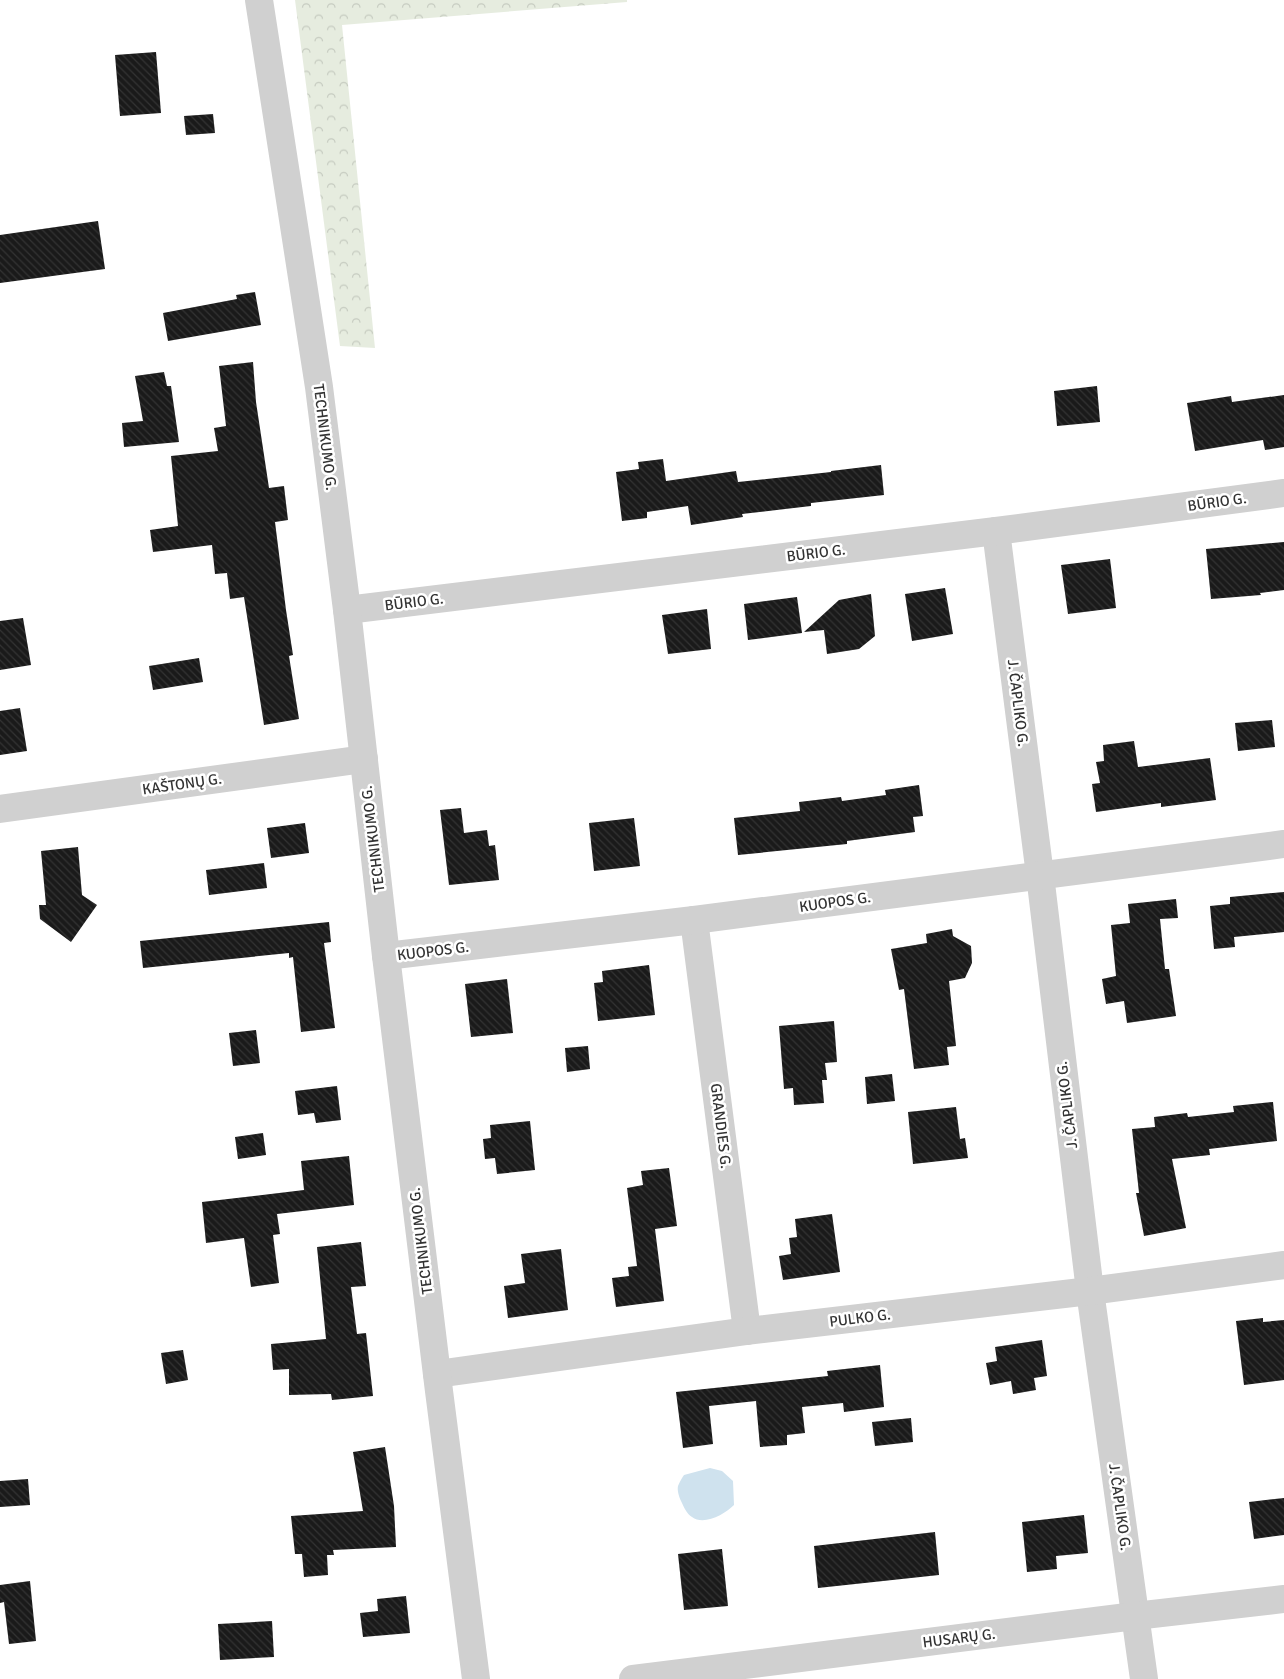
<svg xmlns="http://www.w3.org/2000/svg" width="1284" height="1679" viewBox="0 0 1284 1679" font-family="Signika,sans-serif">
	<defs>
		<pattern id="forest-crowns" width="20" height="18" patternUnits="userSpaceOnUse" patternTransform="scale(1.25)"><rect width="20" height="18" fill="#e6ecdf"/><path d="M2 6a3 3 0 1 1 6 0M12 15a3 3 0 1 1 6 0" fill="none" stroke="#c6cbc0"/></pattern>
		<pattern id="building-back-hatch" width="6" height="6" patternUnits="userSpaceOnUse" patternTransform="scale(1.25)"><rect width="6" height="6" fill="#1a1a1a"/><path d="M-1 5l2 2M0 0l6 6M5-1l2 2" fill="none" stroke="#333"/></pattern>
	</defs>
	<rect width="100%" height="100%" fill="#fff"/>
	<polygon fill="url(#forest-crowns)" points="295,0 627,0 627,2 342,25 375,348 340,346"/>
	<path fill="#cfe2ee" d="M710,1468L722,1471L733,1481L734,1505C725,1514 704,1526 692,1517C686,1513 684,1507 681,1501C679,1497 677,1490 678,1486C679,1483 682,1478 684,1475Z"/>
	<g fill="url(#building-back-hatch)">
		<polygon points="156,52 161,113 120,116 115,55"/>
		<polygon points="213,114 215,133 186,135 184,116"/>
		<polygon points="98,221 105,269 0,283 0,235"/>
		<polygon points="255,292 261,325 168,341 163,313 237,299 236,295"/>
		<polygon points="253,362 256,402 269,488 284,486 288,520 275,522 286,610 293,655 289,656 299,719 264,725 244,597 230,599 227,573 215,574 212,545 153,552 150,530 178,526 171,456 218,451 214,428 226,426 219,366"/>
		<polygon points="164,372 167,386 171,386 179,442 124,447 122,423 143,421 135,376"/>
		<polygon points="1097,386 1100,422 1057,426 1054,391"/>
		<polygon points="1284,395 1284,447 1265,450 1263,440 1195,451 1187,403 1231,396 1232,402"/>
		<polygon points="663,459 666,481 736,471 738,482 831,472 831,471 881,465 884,495 811,503 811,506 742,514 743,517 691,525 688,506 647,512 647,518 622,521 616,472 639,469 638,462"/>
		<polygon points="1284,542 1284,590 1260,593 1261,595 1211,599 1206,549"/>
		<polygon points="1110,559 1116,608 1068,614 1061,565"/>
		<polygon points="945,588 953,634 912,641 905,594"/>
		<polygon points="871,594 875,636 859,649 827,654 824,630 804,632 839,600"/>
		<polygon points="797,597 802,633 748,640 744,604"/>
		<polygon points="707,609 711,649 668,654 662,615"/>
		<polygon points="23,618 31,665 0,670 0,621"/>
		<polygon points="199,658 203,682 153,690 149,666"/>
		<polygon points="20,708 27,751 0,755 0,711"/>
		<polygon points="1272,720 1275,747 1238,751 1235,723"/>
		<polygon points="1134,741 1138,767 1210,758 1216,800 1161,807 1161,803 1096,812 1092,784 1100,783 1096,762 1104,761 1103,745"/>
		<polygon points="919,785 923,816 913,817 915,832 847,841 847,844 738,855 734,818 800,811 799,802 841,797 842,801 886,795 885,790"/>
		<polygon points="461,808 464,833 487,830 489,846 495,845 499,880 449,885 440,810"/>
		<polygon points="634,818 640,866 594,871 589,823"/>
		<polygon points="305,823 309,853 271,858 267,828"/>
		<polygon points="78,847 82,895 97,905 71,942 40,919 39,905 46,905 41,851"/>
		<polygon points="264,863 267,888 209,895 206,870"/>
		<polygon points="1284,892 1284,932 1234,937 1235,947 1214,949 1210,906 1230,904 1230,897"/>
		<polygon points="1176,899 1178,918 1160,919 1165,969 1169,969 1176,1016 1127,1023 1124,1001 1106,1004 1102,979 1116,976 1111,925 1130,923 1128,904"/>
		<polygon points="329,922 331,942 324,943 335,1028 301,1032 293,957 289,958 289,953 143,968 140,941"/>
		<polygon points="952,929 953,936 971,946 972,963 965,978 949,981 956,1046 947,1047 949,1065 914,1069 904,989 899,990 891,949 927,943 926,934"/>
		<polygon points="649,965 655,1015 598,1021 594,983 603,982 602,971"/>
		<polygon points="507,979 513,1033 471,1037 465,984"/>
		<polygon points="834,1021 837,1062 825,1063 827,1080 822,1080 824,1103 794,1105 793,1088 784,1089 779,1026"/>
		<polygon points="256,1030 260,1063 233,1066 229,1033"/>
		<polygon points="588,1046 590,1069 567,1072 565,1048"/>
		<polygon points="892,1074 895,1101 867,1104 865,1077"/>
		<polygon points="337,1086 341,1120 316,1123 314,1113 298,1115 295,1091"/>
		<polygon points="1273,1102 1277,1141 1209,1149 1210,1155 1172,1159 1186,1228 1144,1236 1136,1193 1139,1193 1132,1129 1155,1127 1154,1117 1187,1113 1188,1117 1234,1112 1233,1106"/>
		<polygon points="956,1107 960,1139 965,1138 968,1158 913,1164 908,1112"/>
		<polygon points="530,1121 535,1170 497,1174 495,1158 485,1159 483,1139 491,1138 490,1125"/>
		<polygon points="263,1133 266,1155 238,1159 235,1137"/>
		<polygon points="349,1156 354,1205 277,1214 280,1234 273,1235 279,1283 251,1287 244,1238 206,1243 202,1202 304,1190 301,1161"/>
		<polygon points="669,1168 677,1226 655,1229 664,1301 616,1307 612,1278 629,1276 628,1267 637,1266 627,1188 643,1185 641,1171"/>
		<polygon points="832,1214 840,1272 783,1280 779,1256 791,1254 789,1238 797,1237 795,1219"/>
		<polygon points="361,1242 366,1286 351,1287 357,1334 366,1333 373,1396 332,1400 331,1394 289,1395 289,1369 273,1370 271,1344 326,1339 317,1247"/>
		<polygon points="561,1249 568,1310 508,1318 504,1286 525,1283 521,1254"/>
		<polygon points="1263,1318 1263,1322 1284,1320 1284,1380 1244,1385 1236,1321"/>
		<polygon points="1042,1340 1047,1376 1034,1378 1036,1390 1013,1394 1011,1381 990,1385 986,1363 997,1361 995,1347"/>
		<polygon points="183,1350 188,1380 166,1384 161,1353"/>
		<polygon points="880,1365 884,1407 844,1412 843,1403 802,1407 805,1433 787,1435 787,1445 760,1447 756,1401 709,1406 713,1444 683,1448 676,1392 828,1376 827,1371"/>
		<polygon points="911,1418 913,1442 875,1446 872,1422"/>
		<polygon points="385,1447 394,1506 396,1547 333,1550 334,1555 327,1555 328,1575 304,1577 302,1554 295,1554 291,1516 363,1511 353,1452"/>
		<polygon points="28,1479 30,1505 0,1507 0,1481"/>
		<polygon points="1284,1498 1284,1535 1254,1539 1249,1502"/>
		<polygon points="1084,1515 1088,1553 1056,1556 1057,1569 1027,1572 1022,1522"/>
		<polygon points="935,1532 939,1575 818,1588 814,1546"/>
		<polygon points="722,1549 728,1606 684,1610 678,1554"/>
		<polygon points="30,1581 36,1641 9,1644 4,1602 0,1603 0,1585"/>
		<polygon points="406,1596 410,1633 363,1637 360,1613 378,1611 377,1599"/>
		<polygon points="272,1621 274,1657 220,1660 218,1624"/>
	</g>
	<g fill="none" stroke-linecap="round" stroke-linejoin="round">
		<g stroke="#d0d0d0" stroke-width="28">
			<polyline points="996,531 1040,875 1090,1291 1144,1679"/>
			<polyline points="347,610 996,531 1284,493"/>
			<polyline points="0,809 364,759"/>
			<polyline points="694,920 747,1331"/>
			<polyline points="386,956 694,920 1284,844"/>
			<polyline points="437,1374 747,1331 1090,1291 1284,1265"/>
			<polyline points="633,1679 1135,1616 1284,1599"/>
		</g>
		<polyline stroke="#d0d0d0" stroke-width="28" points="259,0 319,387 347,610 386,956 439,1391 476,1679"/>
	</g>
	<g text-anchor="middle" dominant-baseline="central" stroke-width="5" stroke-linejoin="round" paint-order="stroke">
		<g font-size="15" fill="#333" stroke="#fff">
			<text transform="translate(325 437) rotate(83)">TECHNIKUMO G.</text>
			<text transform="translate(1217 502) rotate(-8)">BŪRIO G.</text>
			<text transform="translate(816 553) rotate(-7)">BŪRIO G.</text>
			<text transform="translate(414 602) rotate(-7)">BŪRIO G.</text>
			<text transform="translate(1018 703) rotate(83)">J. ČAPLIKO G.</text>
			<text transform="translate(182 784) rotate(-8)">KAŠTONŲ G.</text>
			<text transform="translate(373 839) rotate(-97)">TECHNIKUMO G.</text>
			<text transform="translate(835 902) rotate(-8)">KUOPOS G.</text>
			<text transform="translate(433 951) rotate(-7)">KUOPOS G.</text>
			<text transform="translate(1067 1105) rotate(-97)">J. ČAPLIKO G.</text>
			<text transform="translate(721 1126) rotate(83)">GRANDIES G.</text>
			<text transform="translate(421 1241) rotate(-97)">TECHNIKUMO G.</text>
			<text transform="translate(860 1318) rotate(-7)">PULKO G.</text>
			<text transform="translate(1120 1507) rotate(82)">J. ČAPLIKO G.</text>
			<text transform="translate(959 1638) rotate(-7)">HUSARŲ G.</text>
		</g>
	</g>
</svg>
